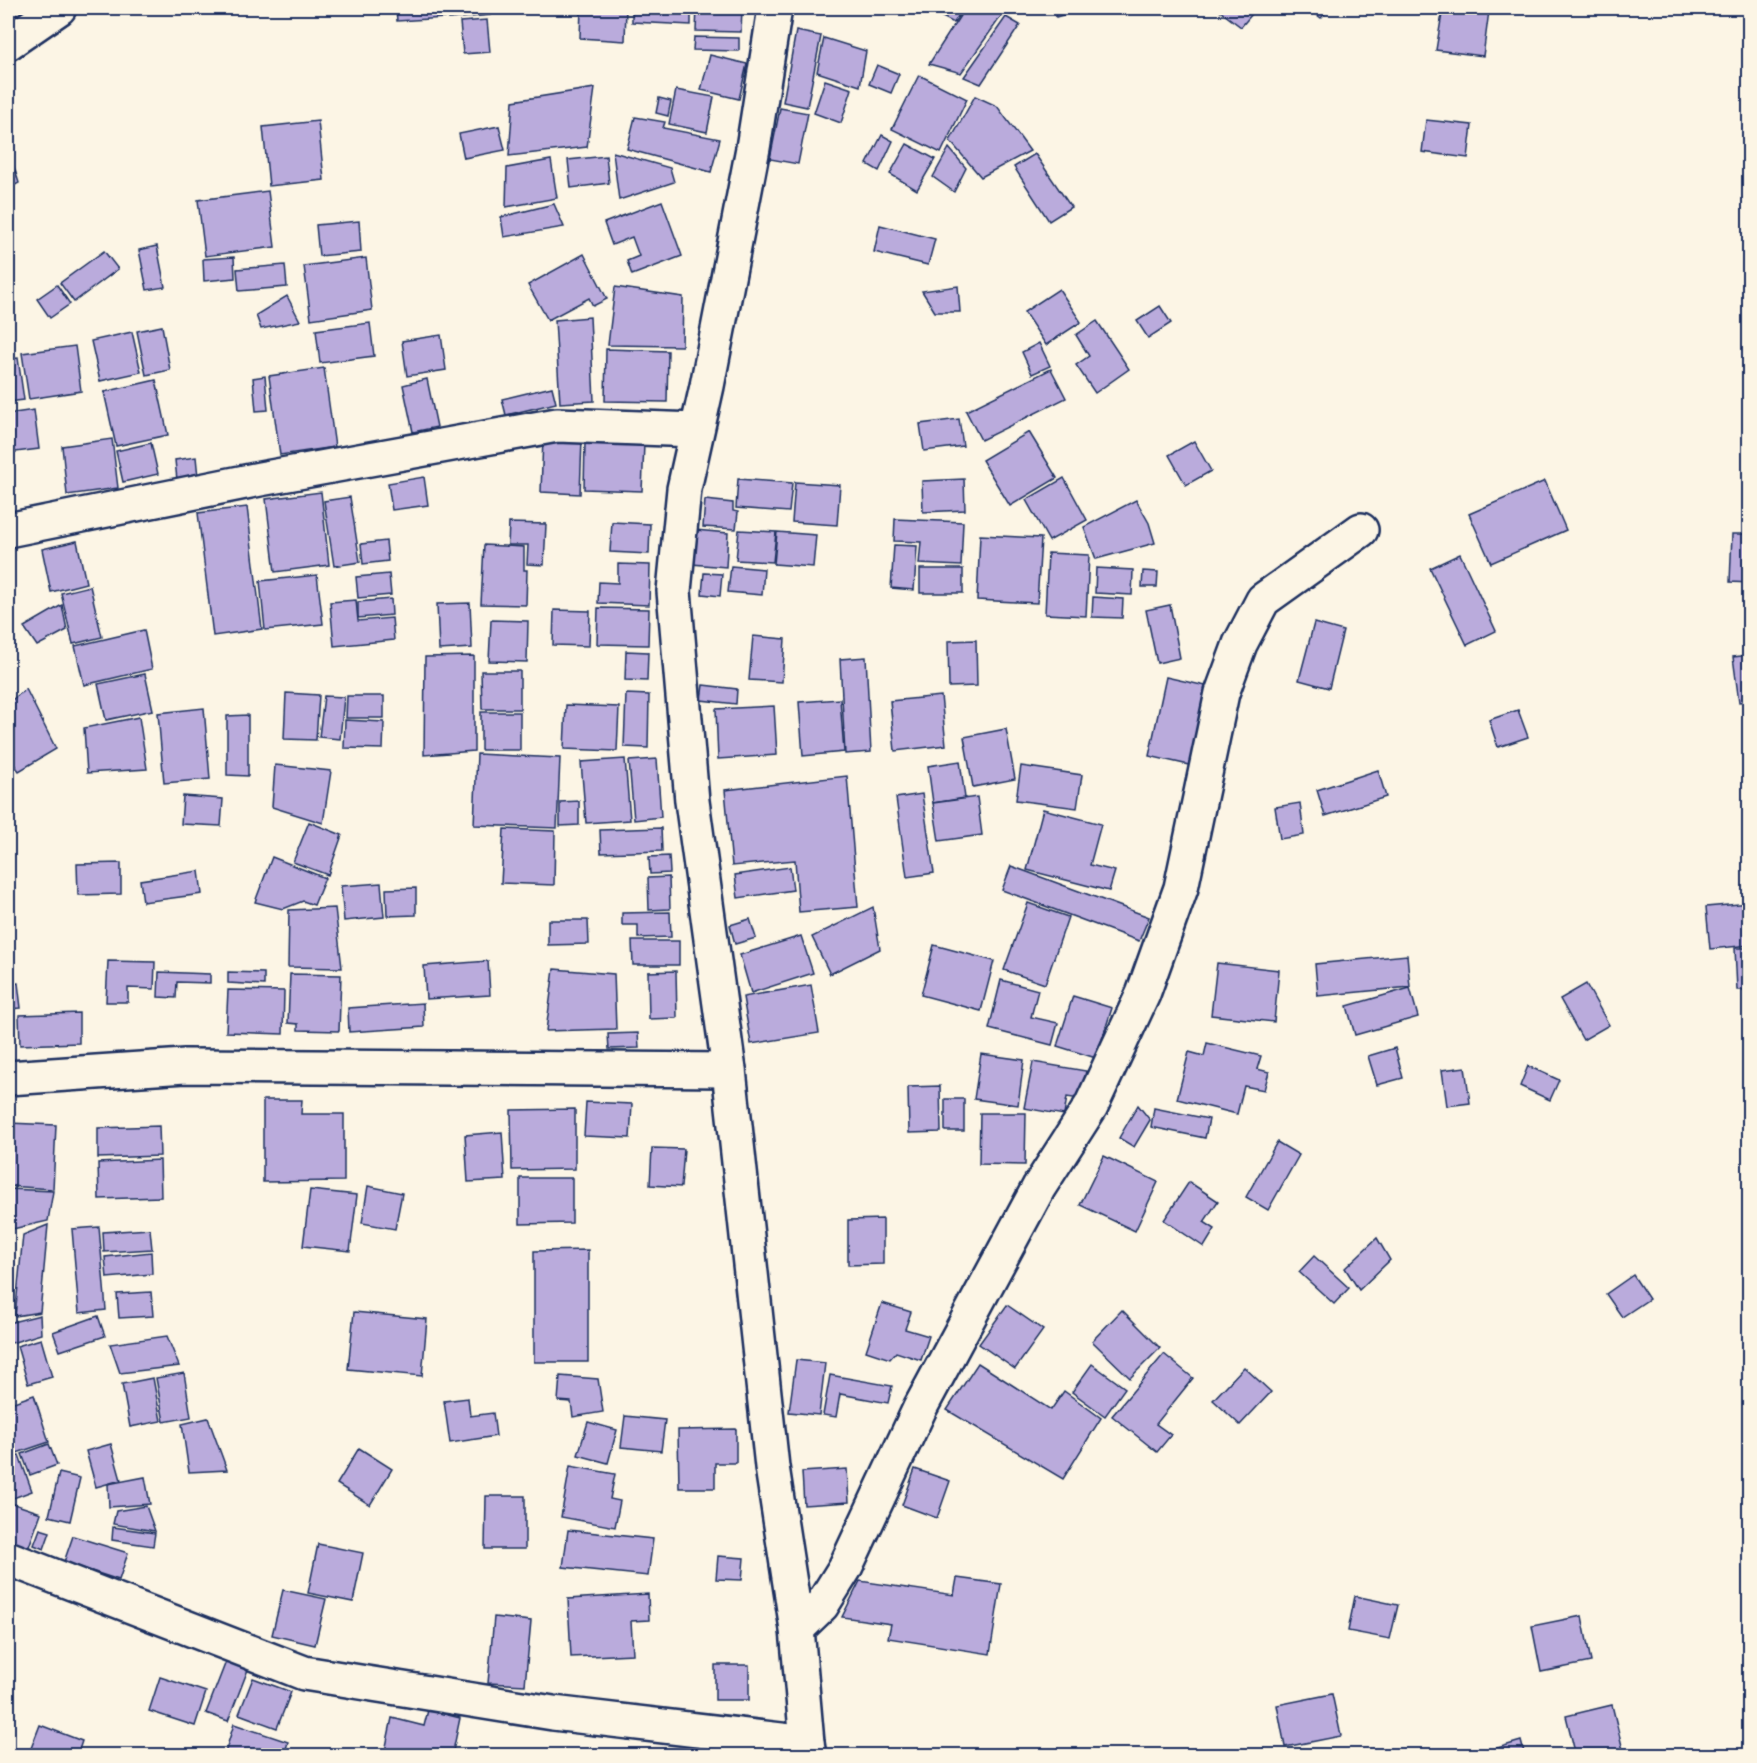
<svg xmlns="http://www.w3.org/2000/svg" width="1757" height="1763" viewBox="0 0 1757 1763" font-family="'Architects Daughter',sans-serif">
	<rect width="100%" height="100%" fill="#fcf5e5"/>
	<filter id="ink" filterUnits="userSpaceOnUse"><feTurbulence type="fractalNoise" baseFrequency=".0167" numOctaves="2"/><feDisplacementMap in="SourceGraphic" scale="12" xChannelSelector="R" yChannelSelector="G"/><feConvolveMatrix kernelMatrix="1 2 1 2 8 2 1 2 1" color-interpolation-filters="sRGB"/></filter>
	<g filter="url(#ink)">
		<g fill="#baabdc" stroke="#1b2f5e" stroke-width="1.5">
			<polygon points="396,8 444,8 445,18 397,21"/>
			<polygon points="448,8 489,8 490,15 449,19"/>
			<polygon points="581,8 626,8 625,41 580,38"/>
			<polygon points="632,8 691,8 691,25 632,22"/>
			<polygon points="697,8 742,8 741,32 696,31"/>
			<polygon points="925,8 963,8 954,23"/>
			<polygon points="965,8 1007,8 961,73 929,64"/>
			<polygon points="1053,8 1075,8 1076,11 1056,17"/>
			<polygon points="1216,8 1257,8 1241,27"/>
			<polygon points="1308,8 1330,8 1321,18"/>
			<polygon points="1443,8 1464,8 1489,11 1483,56 1436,50"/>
			<polygon points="1006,17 1020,25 981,84 964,77"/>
			<polygon points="487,20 490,52 463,54 460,22"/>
			<polygon points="796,31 821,36 807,107 783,102"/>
			<polygon points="694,37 739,38 739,51 693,50"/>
			<polygon points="824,38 866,51 860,86 817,72"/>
			<polygon points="710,55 747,64 739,99 701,90"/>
			<polygon points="877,65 899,74 891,93 869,84"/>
			<polygon points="919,75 967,99 941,153 892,129"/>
			<polygon points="825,80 852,89 841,123 814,113"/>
			<polygon points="595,88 587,147 509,156 513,101"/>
			<polygon points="676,90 714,97 707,132 669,124"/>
			<polygon points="975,96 997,106 1030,151 981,177 950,141"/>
			<polygon points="659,98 671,101 668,116 656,113"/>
			<polygon points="780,108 808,113 798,164 770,159"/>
			<polygon points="635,117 665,122 663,128 720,139 711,172 627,149"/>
			<polygon points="1426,120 1472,125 1468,158 1422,152"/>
			<polygon points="318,121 324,180 269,186 263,127"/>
			<polygon points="499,126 505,150 464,158 459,134"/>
			<polygon points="882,135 893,141 879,171 867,164"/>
			<polygon points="907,144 935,159 917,190 890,174"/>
			<polygon points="8,148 19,183 8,189"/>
			<polygon points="949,148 966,168 954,192 933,177"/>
			<polygon points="613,152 670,168 674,182 619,200"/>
			<polygon points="1035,154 1071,207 1049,221 1014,167"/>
			<polygon points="606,156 609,183 571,188 568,160"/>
			<polygon points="551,160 557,198 506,207 507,168"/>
			<polygon points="268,191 275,247 205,256 198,200"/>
			<polygon points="662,201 682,256 632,275 627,261 639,256 632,237 612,245 604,223"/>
			<polygon points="554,204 564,227 504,237 501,217"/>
			<polygon points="359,221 361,252 319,256 316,225"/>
			<polygon points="880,225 935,239 928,265 874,252"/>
			<polygon points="157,246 165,287 147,290 139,250"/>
			<polygon points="104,251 118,269 74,302 60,283"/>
			<polygon points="584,254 607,299 593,306 589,298 548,320 528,285"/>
			<polygon points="234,257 235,278 204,281 203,259"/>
			<polygon points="366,258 372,310 311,319 304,266"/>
			<polygon points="285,265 287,287 239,291 237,269"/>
			<polygon points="57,285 70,304 50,318 37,299"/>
			<polygon points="958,286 960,312 935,312 922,291"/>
			<polygon points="615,287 683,297 682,346 608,345"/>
			<polygon points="1059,289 1081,322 1046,345 1024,312"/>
			<polygon points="287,296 300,321 261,329 256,315"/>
			<polygon points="1160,306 1171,323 1148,338 1137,321"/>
			<polygon points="590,317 594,401 560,403 555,320"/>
			<polygon points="1097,321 1129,369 1095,393 1076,365 1089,356 1076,335"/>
			<polygon points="370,323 374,356 320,363 316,330"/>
			<polygon points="162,326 170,370 146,375 137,331"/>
			<polygon points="132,332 141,372 100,381 91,341"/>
			<polygon points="441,335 446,370 407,376 402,341"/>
			<polygon points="1039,343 1050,366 1032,374 1022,352"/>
			<polygon points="75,346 81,391 29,399 22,353"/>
			<polygon points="606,349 668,351 667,402 605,401"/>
			<polygon points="18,358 24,400 8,402 8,359"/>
			<polygon points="324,368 335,447 280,455 269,376"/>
			<polygon points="1051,369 1066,398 981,440 966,411"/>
			<polygon points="265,376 268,410 256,411 253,378"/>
			<polygon points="427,379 437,427 413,432 403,385"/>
			<polygon points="156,380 168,435 116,446 104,392"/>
			<polygon points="552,387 556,403 506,415 502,399"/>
			<polygon points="34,410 39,449 8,453 8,414"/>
			<polygon points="959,419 963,446 924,451 920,424"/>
			<polygon points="1029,432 1057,478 1010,506 982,460"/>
			<polygon points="543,438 582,439 580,494 541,492"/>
			<polygon points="112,439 118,488 67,495 62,446"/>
			<polygon points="1194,441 1211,471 1186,485 1169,455"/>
			<polygon points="585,442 644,444 642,491 584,489"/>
			<polygon points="151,443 158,474 123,482 116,451"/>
			<polygon points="196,457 198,477 177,480 175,460"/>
			<polygon points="424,477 428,505 392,510 388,483"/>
			<polygon points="1064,478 1087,520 1049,541 1026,500"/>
			<polygon points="738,479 792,483 789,512 736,508"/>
			<polygon points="964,479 965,510 923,512 922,481"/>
			<polygon points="1545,481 1566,530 1491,563 1469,514"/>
			<polygon points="795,482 840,485 837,525 792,522"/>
			<polygon points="321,492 329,565 275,572 266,499"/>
			<polygon points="350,497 360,562 334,566 324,501"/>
			<polygon points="705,500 733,503 733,511 738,512 736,529 703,527"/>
			<polygon points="1136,500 1149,523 1155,543 1096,559 1084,527"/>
			<polygon points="247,507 262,629 213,636 198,513"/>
			<polygon points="895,519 963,522 961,566 919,564 921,542 894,541"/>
			<polygon points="612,522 650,524 649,554 610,552"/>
			<polygon points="509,523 546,524 544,565 527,564 528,545 508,545"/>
			<polygon points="695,530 728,533 726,567 692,564"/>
			<polygon points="739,530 776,532 773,562 736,560"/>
			<polygon points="777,532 816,535 813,567 774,564"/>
			<polygon points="1732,534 1750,534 1750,583 1730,582"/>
			<polygon points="980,535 1041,538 1037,603 977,600"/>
			<polygon points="77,541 86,583 51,592 42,549"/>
			<polygon points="386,541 388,561 363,564 361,544"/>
			<polygon points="484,545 524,547 524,570 527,570 526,605 481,604"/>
			<polygon points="894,545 917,546 914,590 891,588"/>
			<polygon points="1048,553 1089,555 1086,616 1045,614"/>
			<polygon points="1460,554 1496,631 1467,645 1430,568"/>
			<polygon points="618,564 650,565 649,605 598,603 599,582 618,583"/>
			<polygon points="731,566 764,569 762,595 728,592"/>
			<polygon points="1096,568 1133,570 1132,595 1095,593"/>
			<rect x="920" y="569" width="43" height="24"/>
			<polygon points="1143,571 1158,572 1157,587 1142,587"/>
			<polygon points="704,573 722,574 720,596 702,594"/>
			<polygon points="389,574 391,595 358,598 356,577"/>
			<polygon points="317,575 323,624 265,630 260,581"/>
			<polygon points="90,586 102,637 73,644 61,593"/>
			<polygon points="1093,597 1123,599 1122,618 1092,617"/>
			<polygon points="391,599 392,615 358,618 358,602"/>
			<polygon points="356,600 358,621 392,618 394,640 334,646 330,602"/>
			<polygon points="470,603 472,648 439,650 437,604"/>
			<polygon points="62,605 67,630 37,646 24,627"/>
			<polygon points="1170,605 1180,658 1157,663 1146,610"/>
			<polygon points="598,608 649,609 648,645 597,644"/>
			<polygon points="554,610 590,611 589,646 553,645"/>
			<polygon points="491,620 528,621 527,662 489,661"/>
			<polygon points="1314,623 1343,631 1329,688 1299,680"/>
			<polygon points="144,630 152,669 84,685 75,646"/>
			<polygon points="753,636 785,639 782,682 749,680"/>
			<polygon points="976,640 977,686 949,687 948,641"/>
			<polygon points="626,651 648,652 647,681 625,680"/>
			<polygon points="1750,655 1750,701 1739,702 1733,657"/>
			<polygon points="474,656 474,751 424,755 425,657"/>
			<polygon points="866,657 871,752 845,754 840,659"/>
			<polygon points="481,671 520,671 520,709 482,709"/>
			<polygon points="145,674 153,710 106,720 98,684"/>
			<polygon points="1166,677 1206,686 1189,765 1149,756"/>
			<polygon points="703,685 737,689 736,704 701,700"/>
			<polygon points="26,689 56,749 19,771 8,756 8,703"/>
			<polygon points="286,693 319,695 316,740 284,739"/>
			<polygon points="626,694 649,695 648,748 624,747"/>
			<polygon points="324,696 344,697 340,739 319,737"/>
			<polygon points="347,696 384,696 384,718 346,718"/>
			<polygon points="941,696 946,745 895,751 890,701"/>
			<polygon points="840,699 844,752 803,756 799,702"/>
			<polygon points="566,705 619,707 617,751 564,749"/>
			<polygon points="774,706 777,755 718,759 716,709"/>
			<polygon points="204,708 210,779 164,783 158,713"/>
			<polygon points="1518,710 1528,737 1498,747 1489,720"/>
			<rect x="481" y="712" width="39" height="38"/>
			<polygon points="248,715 248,776 227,775 227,716"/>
			<polygon points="139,717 147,769 87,773 84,728"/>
			<polygon points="345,720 384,722 383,749 344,748"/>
			<polygon points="1006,729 1015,779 973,787 964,737"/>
			<polygon points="477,754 560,758 557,828 474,825"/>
			<polygon points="625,759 630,820 586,823 581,762"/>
			<polygon points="657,759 661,817 634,820 629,761"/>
			<polygon points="960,761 965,798 933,803 928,766"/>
			<polygon points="275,765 331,771 323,823 272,807"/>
			<polygon points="1021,766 1082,775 1077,808 1016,800"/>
			<polygon points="1378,770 1386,797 1325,816 1317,790"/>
			<polygon points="847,776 858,907 799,912 795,860 732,866 725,790"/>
			<polygon points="922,794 934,873 907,877 896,798"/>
			<polygon points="183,796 223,799 221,826 181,824"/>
			<polygon points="977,797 982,835 939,841 933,803"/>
			<polygon points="579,801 579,825 560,826 560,802"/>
			<polygon points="1300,803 1304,835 1280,839 1275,807"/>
			<polygon points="1043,809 1101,824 1090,865 1115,871 1109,891 1027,870"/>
			<polygon points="309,822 342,835 328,875 293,862"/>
			<polygon points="661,828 662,851 601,853 600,830"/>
			<polygon points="504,829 555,831 554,885 501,883"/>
			<polygon points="669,856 670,873 650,874 649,857"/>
			<polygon points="272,857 325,878 314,905 303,901 283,909 255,902"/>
			<polygon points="121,863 121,894 78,895 77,864"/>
			<polygon points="1011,866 1149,917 1139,941 1002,890"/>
			<polygon points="790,867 793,890 738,898 735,875"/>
			<polygon points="199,871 202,894 143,902 140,880"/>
			<polygon points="669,877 670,909 649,910 648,878"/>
			<polygon points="381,883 384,917 344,921 341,886"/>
			<polygon points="416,888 416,915 387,916 386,889"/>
			<polygon points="1028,903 1068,917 1045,984 1004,970"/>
			<polygon points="1750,903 1750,945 1710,949 1706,907"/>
			<polygon points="873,907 880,949 830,974 812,937"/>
			<polygon points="335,908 342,968 288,967 289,910"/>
			<polygon points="670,912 671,937 638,938 638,925 622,925 622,913"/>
			<polygon points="750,919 756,938 735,944 730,925"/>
			<polygon points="548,920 588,920 589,944 548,945"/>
			<polygon points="801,936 813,973 751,993 740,955"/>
			<polygon points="632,941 679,941 679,965 633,965"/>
			<polygon points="934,945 994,961 981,1011 921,995"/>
			<polygon points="1735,948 1750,948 1750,990 1737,990"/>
			<polygon points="1407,955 1410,987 1318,996 1315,964"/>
			<polygon points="108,961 155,962 154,989 128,988 128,1002 106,1002"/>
			<polygon points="488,961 490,995 426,999 424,966"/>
			<polygon points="1217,963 1279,970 1274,1022 1211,1015"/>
			<polygon points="554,969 614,974 616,1029 546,1031"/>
			<polygon points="676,971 677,1018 649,1019 648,972"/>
			<polygon points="159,972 210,974 210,983 177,982 176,998 158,997"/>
			<polygon points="228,972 264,973 264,985 228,983"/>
			<polygon points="290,974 341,975 339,1031 298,1030 298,1024 288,1023"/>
			<polygon points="1001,980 1038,990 1031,1017 1058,1023 1052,1045 989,1029"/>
			<polygon points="18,983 21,1008 8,1009 8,984"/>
			<polygon points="1586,984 1609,1025 1583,1040 1560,999"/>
			<polygon points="811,985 819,1033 751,1044 743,997"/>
			<polygon points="1410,988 1418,1017 1355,1035 1347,1006"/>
			<polygon points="228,990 284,991 283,1034 226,1032"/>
			<polygon points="1073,996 1112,1008 1096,1058 1057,1046"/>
			<polygon points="423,1003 424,1027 349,1032 348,1008"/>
			<polygon points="79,1013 79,1043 20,1045 19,1015"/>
			<polygon points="638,1033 639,1048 609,1049 608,1034"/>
			<polygon points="1207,1043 1261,1056 1257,1069 1269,1072 1264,1090 1244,1086 1237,1114 1177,1099 1189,1052 1204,1056"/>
			<polygon points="1395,1048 1403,1078 1377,1085 1368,1056"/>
			<polygon points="981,1054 1024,1060 1018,1105 974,1099"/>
			<polygon points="1033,1062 1086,1071 1080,1099 1067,1097 1064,1115 1024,1108"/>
			<polygon points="1528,1066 1559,1080 1550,1100 1520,1086"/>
			<polygon points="1465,1067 1470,1103 1447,1106 1442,1070"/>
			<polygon points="940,1086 941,1132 909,1133 908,1087"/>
			<rect x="945" y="1099" width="19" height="32"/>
			<polygon points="263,1100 302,1100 301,1114 344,1114 344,1181 263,1182"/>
			<polygon points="586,1102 632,1104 630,1138 584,1136"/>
			<polygon points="1138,1105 1150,1120 1134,1147 1119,1138"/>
			<polygon points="1154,1108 1209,1119 1205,1138 1151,1127"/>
			<polygon points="575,1109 575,1169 512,1170 511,1110"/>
			<polygon points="980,1113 1026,1113 1025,1165 979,1164"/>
			<polygon points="8,1123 56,1125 53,1189 8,1186"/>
			<polygon points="159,1126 160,1156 98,1158 98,1128"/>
			<polygon points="502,1132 505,1180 468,1182 465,1135"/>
			<polygon points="1277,1142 1299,1155 1268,1210 1246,1197"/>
			<polygon points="652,1148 684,1149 681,1187 650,1185"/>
			<polygon points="1104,1156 1158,1182 1135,1231 1080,1205"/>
			<polygon points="160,1160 161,1197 99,1199 98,1163"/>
			<polygon points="520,1178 572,1178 572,1223 520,1224"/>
			<polygon points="1189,1182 1218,1201 1204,1222 1215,1229 1204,1247 1164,1220"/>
			<polygon points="368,1186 402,1193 395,1229 362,1223"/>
			<polygon points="8,1189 53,1191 48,1221 8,1230"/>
			<polygon points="310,1190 357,1195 350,1251 303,1246"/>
			<polygon points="883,1219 883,1264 848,1265 848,1220"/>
			<polygon points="48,1225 40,1312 15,1316 23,1235"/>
			<polygon points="99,1227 106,1310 79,1313 72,1229"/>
			<polygon points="150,1229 152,1249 104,1252 103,1232"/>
			<polygon points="1377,1238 1390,1260 1359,1290 1345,1268"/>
			<polygon points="588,1250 588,1362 534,1362 534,1251"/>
			<polygon points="151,1252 152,1274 107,1278 105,1257"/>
			<polygon points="1314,1256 1349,1288 1334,1304 1299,1272"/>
			<polygon points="1633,1275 1649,1299 1622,1317 1606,1294"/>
			<polygon points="151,1292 153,1316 119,1318 117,1294"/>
			<polygon points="882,1303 911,1312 905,1329 929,1336 921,1360 896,1352 890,1359 866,1351"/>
			<polygon points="1007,1305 1043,1330 1015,1369 979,1344"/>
			<polygon points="1122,1310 1160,1348 1130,1378 1092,1341"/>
			<polygon points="354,1312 427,1319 422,1376 348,1369"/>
			<polygon points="40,1315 41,1334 8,1344 8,1323"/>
			<polygon points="98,1316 105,1336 60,1351 53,1332"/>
			<polygon points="167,1336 179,1366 120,1373 110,1344"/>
			<polygon points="41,1339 52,1377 28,1384 17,1346"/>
			<polygon points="1164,1354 1193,1378 1156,1424 1171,1435 1157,1452 1112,1416"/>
			<polygon points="796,1360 825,1363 819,1415 789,1412"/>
			<polygon points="978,1363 1051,1410 1064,1391 1101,1418 1063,1479 947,1410"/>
			<polygon points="1092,1364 1125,1388 1105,1416 1072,1392"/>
			<polygon points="1244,1367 1271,1392 1240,1425 1213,1400"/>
			<polygon points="184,1373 191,1417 164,1422 156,1378"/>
			<polygon points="830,1375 892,1386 888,1403 840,1394 836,1417 823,1415"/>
			<polygon points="560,1376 598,1379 603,1412 573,1417 571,1402 558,1401"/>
			<polygon points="153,1378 161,1421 130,1427 122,1384"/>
			<polygon points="34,1395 49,1442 8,1456 8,1404"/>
			<polygon points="468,1398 470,1416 493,1413 496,1436 450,1443 444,1401"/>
			<polygon points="625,1416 665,1420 661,1451 621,1447"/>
			<polygon points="208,1418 227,1470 189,1472 182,1424"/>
			<polygon points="588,1422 617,1430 608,1463 578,1455"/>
			<polygon points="736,1429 736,1463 715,1463 715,1488 679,1488 678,1430"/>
			<polygon points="49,1444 57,1465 30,1475 22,1454"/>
			<polygon points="111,1444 121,1480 96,1487 86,1451"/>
			<polygon points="359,1448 392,1469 370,1505 337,1484"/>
			<polygon points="19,1455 32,1491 8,1500 8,1459"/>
			<polygon points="570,1466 615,1474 610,1499 620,1501 615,1527 561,1517"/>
			<polygon points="847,1469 849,1502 804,1505 802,1472"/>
			<polygon points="915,1469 950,1481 937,1518 902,1505"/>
			<polygon points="59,1473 80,1478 70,1521 49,1516"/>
			<polygon points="145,1477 150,1504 109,1507 108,1484"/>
			<polygon points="486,1496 525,1496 525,1549 485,1549"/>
			<polygon points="8,1502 41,1513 27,1552 8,1545"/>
			<polygon points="146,1506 155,1531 113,1524 116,1511"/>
			<polygon points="113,1527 155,1533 153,1546 112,1540"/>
			<polygon points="40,1529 50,1532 44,1549 34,1545"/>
			<polygon points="568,1530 653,1539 648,1576 563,1567"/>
			<polygon points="73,1536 128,1553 119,1580 64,1562"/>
			<polygon points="318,1544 363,1553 353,1602 308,1593"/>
			<polygon points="718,1556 744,1558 742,1580 716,1579"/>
			<polygon points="957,1578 1001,1584 990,1654 888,1638 891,1624 842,1617 860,1581 954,1595"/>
			<polygon points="283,1590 326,1599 315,1645 272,1635"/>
			<polygon points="648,1594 649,1620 631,1621 633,1654 571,1657 568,1599"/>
			<polygon points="1355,1596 1398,1605 1390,1639 1348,1631"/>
			<polygon points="1582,1616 1591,1662 1541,1672 1532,1626"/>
			<polygon points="494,1617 531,1621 525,1685 488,1683"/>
			<polygon points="227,1659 249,1667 228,1721 206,1713"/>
			<rect x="715" y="1665" width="34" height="35"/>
			<polygon points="160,1677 206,1692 195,1726 149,1711"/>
			<polygon points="253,1678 291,1692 277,1728 239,1714"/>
			<polygon points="1332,1694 1341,1736 1285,1747 1277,1705"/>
			<polygon points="1612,1705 1623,1750 1601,1756 1576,1756 1566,1716"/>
			<polygon points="428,1710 460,1718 452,1756 384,1756 392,1718 424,1726"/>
			<polygon points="234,1724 288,1742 284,1756 224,1756"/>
			<polygon points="40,1725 82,1741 77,1756 28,1756"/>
			<polygon points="1521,1741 1525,1756 1477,1756 1477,1754"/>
		</g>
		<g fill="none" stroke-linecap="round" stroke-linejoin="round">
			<defs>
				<g id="minor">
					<polyline points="775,8 753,148 733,252 707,386 684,489 674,591 692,801 729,1070 772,1467 797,1629 807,1743 809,1756"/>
					<polyline points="8,43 59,8"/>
					<polyline points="8,530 260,479 557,425 696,430"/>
					<polyline points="8,1078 185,1066 729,1070"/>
					<polyline points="10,1559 304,1673 553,1713 807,1743"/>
					<polyline points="797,1629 822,1605 845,1568 920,1408 1039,1187 1091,1106 1143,994 1181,888 1222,693 1240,644 1263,600 1361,530"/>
				</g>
			</defs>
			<use href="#minor" stroke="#1b2f5e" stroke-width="38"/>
			<use href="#minor" stroke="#fcf5e5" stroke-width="33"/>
		</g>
	</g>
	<rect width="1757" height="1763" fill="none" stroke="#fcf5e5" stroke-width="30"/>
	<rect x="15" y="15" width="1727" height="1733" fill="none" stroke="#1b2f5e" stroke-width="2" filter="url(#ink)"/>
</svg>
